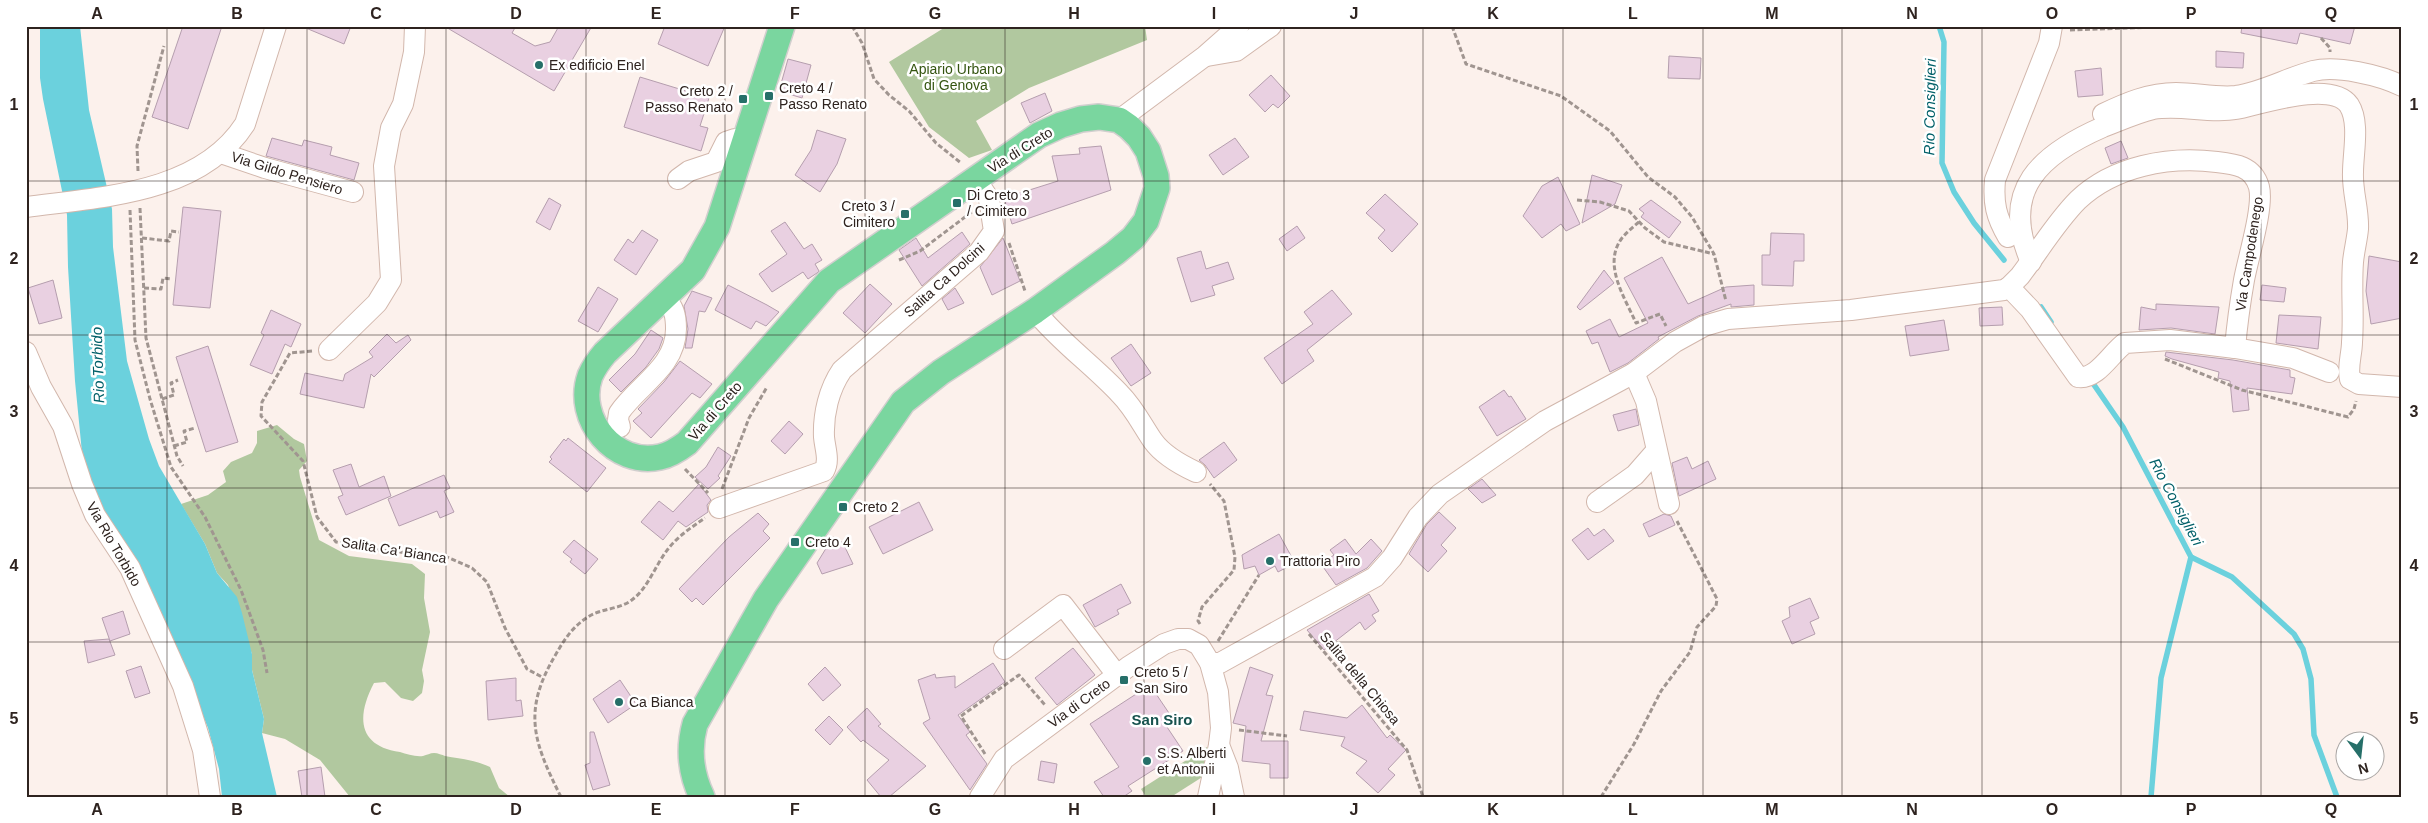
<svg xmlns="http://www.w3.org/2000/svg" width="2428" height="823" font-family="Helvetica,sans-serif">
  <rect width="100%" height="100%" fill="#fcf1ec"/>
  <!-- green -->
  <g fill="#b1c89f">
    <path d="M947 26H1145L1147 40 1029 88 976 121 992 150 969 158 929 127 889 62Z"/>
    <path d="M277 425 294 439 304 444 307 461 299 470 300 477 319 540 349 556 412 564 425 574 424 598 430 632 422 670 424 681 422 693 413 701 401 698 385 682 374 683C356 717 358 746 400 752 407 754 415 757 423 756 427 755 430 753 434 753 438 753 442 755 445 756 462 759 475 760 490 767L499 788 510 797H350L320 760 285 739 262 733 264 719 252 670V654L228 585 217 573 205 544 181 504 208 495 226 482 223 471 231 462 252 453 257 443V431Z"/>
    <path d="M1207 747V774L1171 797H1146L1141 789Z"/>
  </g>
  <!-- water -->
  <path fill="#6bd1dd" d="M40 26H80L89 110 112 209 113 247 127 361 149 439 159 466 205 544 217 573 237 597 242 613 252 654V670L264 719 262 733 277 797H222L219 769 208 728 152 592 93 493 83 463 75 381 68 267 67 215 43 99 40 78Z"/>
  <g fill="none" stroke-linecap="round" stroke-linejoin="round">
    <!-- stream -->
    <g stroke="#6bd1dd" stroke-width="5.5">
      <path d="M1939 26 1944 42 1942 163 1954 192 1974 223 2004 260"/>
      <path d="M2041 307 2051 322"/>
      <path d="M2090 379 2123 427 2191 557 2232 577 2294 634 2303 649 2311 679 2314 735 2337 797"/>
      <path d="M2151 797 2161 678 2191 557"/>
    </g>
  </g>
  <!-- building -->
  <g fill="#e9d0e1" stroke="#b59eae">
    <path d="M183 26H222L188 129 152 117Z"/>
    <path d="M301 26H351L344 44Z"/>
    <path d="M444 26H516L512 33 535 46 550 42 559 26H592L554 91Z"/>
    <path d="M665 26H725L708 66 658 44Z"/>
    <path d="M2242 26H2355L2350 44 2300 33 2297 44 2241 33Z"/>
    <path d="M2216 51 2244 53 2243 68 2216 67Z"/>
    <path d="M1669 56 1701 58 1700 79 1668 78Z"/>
    <path d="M788 59 811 65 802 98 779 91Z"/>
    <path d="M2101 68 2103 95 2078 97 2075 71Z"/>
    <path d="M1271 75 1290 96 1278 108 1273 104 1265 112 1249 95Z"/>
    <path d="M640 77 709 98 700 126 708 128 701 151 624 127Z"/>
    <path d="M1045 93 1052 111 1030 123 1021 103Z"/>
    <path d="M817 130 846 139 837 164 820 192 795 175 811 150Z"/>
    <path d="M272 138 302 146 304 140 332 147 330 155 359 163 354 180 266 156Z"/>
    <path d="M1235 138 1249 157 1223 175 1209 155Z"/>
    <path d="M2121 141 2128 158 2111 164 2105 148Z"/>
    <path d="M1101 146 1111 190 1012 224 1004 198 1058 181 1052 156 1080 154 1079 148Z"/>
    <path d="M1592 175 1622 185 1615 204 1582 223Z"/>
    <path d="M1558 177 1580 224 1566 231 1561 224 1542 238 1523 216 1542 186Z"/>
    <path d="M1385 194 1418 224 1392 252 1378 238 1385 230 1366 213Z"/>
    <path d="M549 198 561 205 550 230 536 222Z"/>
    <path d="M1651 200 1681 222 1669 238 1641 217 1644 213 1639 209Z"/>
    <path d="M183 207 221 211 210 308 173 305Z"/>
    <path d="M785 222 804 249 812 244 822 260 815 264 819 271 817 273 808 279 803 272 772 292 759 274 787 254 771 231Z"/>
    <path d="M1297 226 1305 238 1287 251 1279 239Z"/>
    <path d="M642 230 658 240 636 275 614 260 628 239 633 243Z"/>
    <path d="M962 232 970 244 922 286 899 250 916 238 928 258Z"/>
    <path d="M1771 233 1804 234V261H1794L1793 286 1762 285V255H1770Z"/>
    <path d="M1003 238 1020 281 992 295 980 267Z"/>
    <path d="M1201 251 1206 269 1228 262 1234 279 1212 286 1215 295 1191 302 1177 258Z"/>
    <path d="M2369 256 2402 262V318L2371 324 2366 291Z"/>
    <path d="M1662 257 1688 304 1726 287 1754 285V305L1731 307V304L1698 316 1658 337 1659 339 1628 363 1610 372 1598 342 1592 344 1586 331 1610 319 1619 337 1648 323 1624 278Z"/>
    <path d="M1604 270 1614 283 1580 310 1577 307Z"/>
    <path d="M53 280 62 318 39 324 28 288Z"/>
    <path d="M870 284 892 304 865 333 843 313Z"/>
    <path d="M728 285 767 305 779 312 766 326 756 321 751 329 715 310Z"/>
    <path d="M2262 285 2286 288 2284 302 2260 300Z"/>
    <path d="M598 287 618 299 598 332 578 321Z"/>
    <path d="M955 288 964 303 948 310 942 299Z"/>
    <path d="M1332 290 1352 314 1307 350 1314 361 1282 384 1264 358 1313 324 1304 312Z"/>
    <path d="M692 291 712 298 705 312 699 311 692 348H685L688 329 684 306Z"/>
    <path d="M2156 304 2219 307 2215 334 2171 328 2139 330 2141 307 2156 310Z"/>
    <path d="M2002 307 2003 325 1980 326 1979 308Z"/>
    <path d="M271 310 301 324 291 347 285 344 272 374 250 365 264 335 261 333Z"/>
    <path d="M2279 315 2321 317 2318 349 2276 343Z"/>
    <path d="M1944 320 1949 350 1910 356 1905 326Z"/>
    <path d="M651 330 663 338 659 349 646 367 621 392 609 380 635 354Z"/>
    <path d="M387 334 396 343 408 335 411 340 374 377 371 374 364 408 300 394 305 373 343 381 345 374 373 357 369 352Z"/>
    <path d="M1131 344 1151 373 1131 386 1111 358Z"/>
    <path d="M208 346 238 442 206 452 176 357Z"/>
    <path d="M2166 352 2233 360 2290 370V377L2295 378 2292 394 2247 388 2249 410 2233 412 2230 381 2218 378 2219 372 2172 359 2165 356Z"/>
    <path d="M680 361 712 384 700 398 692 393 651 438 633 421 642 413 638 409 664 382Z"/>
    <path d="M1504 390 1509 397 1511 396 1526 419 1497 436 1479 407Z"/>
    <path d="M1636 409 1639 425 1618 431 1613 415Z"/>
    <path d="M789 421 803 434 785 454 771 441Z"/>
    <path d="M568 438 606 468 587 492 549 462 552 459 550 457 564 439 566 441Z"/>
    <path d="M1224 442 1237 460 1214 478 1205 465 1199 460Z"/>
    <path d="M718 447 731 456 718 476 720 478 708 489 695 477 706 467Z"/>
    <path d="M1687 457 1692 469 1708 461 1716 479 1679 496 1672 463Z"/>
    <path d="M351 464 359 487 384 476 391 496 346 515 338 497 343 495 333 470Z"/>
    <path d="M444 475 450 488 444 491 454 512 440 518 437 511 399 526 388 499Z"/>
    <path d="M1482 479 1496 495 1482 503 1468 489Z"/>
    <path d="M699 484 711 500 707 505 708 512 686 527 678 521 663 540 641 522 659 501 673 512Z"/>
    <path d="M919 502 933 530 883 554 869 527Z"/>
    <path d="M1439 512 1456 528 1441 545 1447 551 1428 572 1409 554 1427 524Z"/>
    <path d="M758 513 769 524 763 531 770 538 703 605 696 598 692 602 679 589 729 537Z"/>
    <path d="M1664 514 1671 516 1675 525 1649 537 1643 524Z"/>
    <path d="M1588 528 1594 536 1604 529 1614 541 1588 560 1572 540Z"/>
    <path d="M1279 534 1295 563 1278 572 1275 566 1259 575 1255 566 1244 569 1242 555Z"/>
    <path d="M833 537 843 543 853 564 822 574 817 563Z"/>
    <path d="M1345 539 1356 554 1371 539 1382 551 1367 568 1336 585 1321 564 1334 555 1330 550Z"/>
    <path d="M574 540 598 559 585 574 570 562 572 559 563 552Z"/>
    <path d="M1121 584 1131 603 1117 610 1119 614 1095 627 1083 605Z"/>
    <path d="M1369 594 1379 611 1372 615 1376 621 1365 630 1360 622 1324 650 1307 630Z"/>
    <path d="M1810 598 1819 618 1810 622 1815 634 1792 644 1782 621 1790 617 1789 607Z"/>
    <path d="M123 611 130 634 110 641 102 618Z"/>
    <path d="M109 639 115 655 88 663 84 641Z"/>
    <path d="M1073 648 1095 675 1057 705 1035 678Z"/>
    <path d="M993 663 1005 682 958 715 970 732 966 735 987 764 970 790 923 723 930 719 918 680 935 674 936 678 955 676V688Z"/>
    <path d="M141 666 150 693 135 698 126 671Z"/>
    <path d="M825 667 841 685 823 701 808 684Z"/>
    <path d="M1250 667 1273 675 1266 695 1273 696 1261 741H1288V778H1270V764L1242 761 1246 726 1233 723Z"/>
    <path d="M516 678V701L521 700 523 716 488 720 486 681Z"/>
    <path d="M620 680 636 704 608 723 593 699Z"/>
    <path d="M1150 685 1173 719 1165 724 1183 751 1128 786 1132 791 1123 797H1104L1094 782 1119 767 1090 724Z"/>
    <path d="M1362 705 1387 738 1390 735 1406 750 1388 769 1395 775 1378 793 1356 773 1367 761 1341 746 1345 737 1300 730 1304 711 1347 718Z"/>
    <path d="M867 708 881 724 878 726 926 766 889 797H881L867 780 889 760 863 740 861 742 847 727Z"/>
    <path d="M829 716 843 730 830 745 815 730Z"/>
    <path d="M590 732H594L610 785 593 790 585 765 590 763Z"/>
    <path d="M1041 761 1057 764 1054 783 1038 780Z"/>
    <path d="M321 767 325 797H302L298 771Z"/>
  </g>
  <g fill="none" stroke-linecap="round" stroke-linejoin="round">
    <!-- minor casing -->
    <g stroke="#d2b7ac" stroke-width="22">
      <g id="minor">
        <path d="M1207 56 1236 51 1271 26"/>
        <path d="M2103 114C2126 103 2149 93 2176 93 2196 93 2216 98 2236 96 2263 92 2287 78 2313 71 2336 65 2380 75 2402 86"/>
        <path d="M1119 120 1205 56 1239 26"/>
        <path d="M221 153 265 168 353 192"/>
        <path d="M678 179 689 171 716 162 726 142 735 139 745 140"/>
        <path d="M26 207C101 197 200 194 245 124L276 26"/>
        <path d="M2008 237C1996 217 1993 203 1995 180L2049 43 2052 26"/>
        <path d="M2031 262C1999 190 2041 154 2103 127 2119 121 2136 113 2153 109 2181 104 2209 114 2236 109 2261 104 2331 80 2349 105 2360 122 2353 153 2353 172 2352 191 2359 210 2358 229 2357 240 2354 251 2353 262 2351 289 2354 315 2352 342 2352 354 2347 367 2350 379L2359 384 2402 387"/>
        <path d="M2009 287 2030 309 2078 377C2097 380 2111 353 2125 343L2170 340 2235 348 2293 358 2329 372"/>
        <path d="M1035 311C1060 342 1093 365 1120 394 1134 408 1142 425 1153 441 1163 455 1181 465 1196 472"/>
        <path d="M329 350 377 303 391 280 384 166 391 128 403 104 414 52 415 26"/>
        <path d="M26 352 41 387 63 426 82 484 95 515 130 568 183 686 203 750 210 797"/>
        <path d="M1634 373 1646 401 1669 504"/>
        <path d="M620 427 618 420 619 413C638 385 676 367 676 329 676 315 674 308 665 297"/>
        <path d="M1597 502 1635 475 1656 451"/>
        <path d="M719 508 824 471C830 460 825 449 824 437 823 414 829 389 842 370L979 252 994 231 989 199 975 178"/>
        <path d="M1004 649 1063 605 1117 675"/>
        <path d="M1210 663H1220L1375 577 1392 558 1418 517 1440 494 1545 421 1634 373 1675 342 1704 326 1728 319 1851 310 2004 290 2009 287 2020 276C2039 251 2056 222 2078 200 2114 166 2168 156 2217 162 2235 164 2253 166 2259 187 2264 207 2248 258 2244 280 2240 303 2237 325 2235 348"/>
        <path d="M1219 745 1228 768 1234 797"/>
        <path d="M980 797 1004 759 1128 667 1164 644 1178 639H1188L1199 645 1210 663 1218 692 1221 728 1219 745 1208 797"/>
      </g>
    </g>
    <!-- major casing -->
    <g stroke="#d1cfce" stroke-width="28">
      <path id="major" d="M702 797C691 774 688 749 695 724L766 599 903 402 941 372 1035 311 1115 253 1133 238 1146 221 1157 188 1156 176 1148 151 1139 137 1129 127 1119 120 1099 117 1081 119 1061 125 1039 135 829 281 687 443C679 449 670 455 660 457 615 467 575 419 590 376 594 367 599 360 605 353L693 270 717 227 782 26"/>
    </g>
    <!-- path -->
    <g stroke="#a09590" stroke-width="3" stroke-dasharray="5 2.5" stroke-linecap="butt">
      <path d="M852 26 862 43 874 79 889 95 909 111 936 143 961 163"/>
      <path d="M1452 26 1466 64 1561 96 1610 131 1648 177 1675 197 1692 217 1714 254 1726 301"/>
      <path d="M2070 30 2188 26"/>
      <path d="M2321 38 2330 48V52"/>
      <path d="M138 171 137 146 164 46"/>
      <path d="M1577 200 1600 202 1629 211 1645 228 1664 242 1714 254"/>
      <path d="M140 208 146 338 177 456 183 466"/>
      <path d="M130 210 135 340 150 399 171 467 205 517 241 590 263 650 267 673"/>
      <path d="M1639 222C1633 227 1627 232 1622 238 1602 264 1625 298 1636 323L1660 314 1666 326"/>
      <path d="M142 238 169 241 171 231 179 232"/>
      <path d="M1009 243 1025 291"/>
      <path d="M899 260 920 251 973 211"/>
      <path d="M144 288 161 289 163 278 172 279"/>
      <path d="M312 351 290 353 262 402 261 416 303 461 317 517 336 542 379 550 447 557 472 568 487 582 505 628 527 669 542 677"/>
      <path d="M2165 359 2242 390 2348 417 2354 409 2356 401"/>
      <path d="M162 399 174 395 171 383 178 380"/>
      <path d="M174 446 187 442 184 431 195 428"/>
      <path d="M685 469 708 493"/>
      <path d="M722 489 749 418 767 387"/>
      <path d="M1200 624 1198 621 1202 607 1234 570 1235 557 1224 501 1210 484"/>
      <path d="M1309 634 1407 750 1423 797"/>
      <path d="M1218 641 1259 575"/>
      <path d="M1239 730 1287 736"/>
      <path d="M985 754 961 716 1019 675 1045 705"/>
      <path d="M561 797C533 741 522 711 556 654 564 640 573 626 588 617 601 608 620 610 633 599 648 588 656 564 668 549 678 536 692 527 705 518"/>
      <path d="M1601 797 1634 744 1661 691 1690 652 1697 627 1716 606 1717 599 1677 521"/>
    </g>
    <!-- minor -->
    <use href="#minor" stroke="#fff" stroke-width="20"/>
    <!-- major -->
    <use href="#major" stroke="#7ad69f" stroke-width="25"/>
  </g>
  <!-- grid -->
  <path fill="none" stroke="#2e231f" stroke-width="1" stroke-opacity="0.55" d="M167 26V797M307 26V797M446 26V797M586 26V797M725 26V797M865 26V797M1005 26V797M1144 26V797M1284 26V797M1423 26V797M1563 26V797M1703 26V797M1842 26V797M1982 26V797M2121 26V797M2261 26V797M26 181H2402M26 335H2402M26 488H2402M26 642H2402"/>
  <!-- markers -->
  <g fill="#266f69" stroke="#fff" stroke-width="2">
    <circle cx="539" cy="65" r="5"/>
    <rect x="764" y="91" width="10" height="10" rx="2.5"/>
    <rect x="738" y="94" width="10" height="10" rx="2.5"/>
    <rect x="952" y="198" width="10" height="10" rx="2.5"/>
    <rect x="900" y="209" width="10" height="10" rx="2.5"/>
    <rect x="838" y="502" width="10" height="10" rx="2.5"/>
    <rect x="790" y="537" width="10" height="10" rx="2.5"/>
    <circle cx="1270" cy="561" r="5"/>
    <rect x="1119" y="675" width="10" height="10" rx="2.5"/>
    <circle cx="619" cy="702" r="5"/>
    <circle cx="1147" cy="761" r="5"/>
  </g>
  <g text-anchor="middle" stroke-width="5" stroke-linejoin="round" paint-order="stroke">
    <!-- poi labels -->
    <g font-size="14" fill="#2e231f" stroke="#fff" text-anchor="start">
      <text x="549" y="70">Ex edificio Enel</text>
      <text x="779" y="93">Creto 4 /<tspan x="779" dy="16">Passo Renato</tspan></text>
      <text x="733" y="96" text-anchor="end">Creto 2 /<tspan x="733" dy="16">Passo Renato</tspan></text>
      <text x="967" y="200">Di Creto 3<tspan x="967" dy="16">/ Cimitero</tspan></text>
      <text x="895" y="211" text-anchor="end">Creto 3 /<tspan x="895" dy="16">Cimitero</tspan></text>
      <text x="853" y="512">Creto 2</text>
      <text x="805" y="547">Creto 4</text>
      <text x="1280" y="566">Trattoria Piro</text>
      <text x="1134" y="677">Creto 5 /<tspan x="1134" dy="16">San Siro</tspan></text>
      <text x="629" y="707">Ca Bianca</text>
      <text x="1157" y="758">S.S. Alberti<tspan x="1157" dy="16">et Antonii</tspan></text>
    </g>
    <!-- park labels -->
    <g font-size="14" fill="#355511" stroke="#fff">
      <text x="956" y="74">Apiario Urbano<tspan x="956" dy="16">di Genova</tspan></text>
    </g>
    <!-- street labels -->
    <g font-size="14" fill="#2e231f" stroke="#fff">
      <text transform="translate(1020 150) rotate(-32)" y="5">Via di Creto</text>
      <text transform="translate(287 173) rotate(17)" y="5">Via Gildo Pensiero</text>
      <text transform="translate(2249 254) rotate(-81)" y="5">Via Campodenego</text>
      <text transform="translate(944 280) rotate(-42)" y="5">Salita Ca Dolcini</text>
      <text transform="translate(715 411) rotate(-49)" y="5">Via di Creto</text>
      <text transform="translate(114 544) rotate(60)" y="5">Via Rio Torbido</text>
      <text transform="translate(394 550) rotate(9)" y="5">Salita Ca' Bianca</text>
      <text transform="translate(1360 678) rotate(50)" y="5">Salita della Chiosa</text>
      <text transform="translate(1079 703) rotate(-36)" y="5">Via di Creto</text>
    </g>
    <!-- water labels -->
    <g font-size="15" font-style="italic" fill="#026069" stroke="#fff">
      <text transform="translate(1930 107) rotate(-89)" y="5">Rio Consiglieri</text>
      <text transform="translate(98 365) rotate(-92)" y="5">Rio Torbido</text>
      <text transform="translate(2176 502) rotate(62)" y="5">Rio Consiglieri</text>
    </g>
    <!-- neighbourhood labels -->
    <g font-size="15" font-weight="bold" fill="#17524e" stroke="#fff">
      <text x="1162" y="725">San Siro</text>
    </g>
  </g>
  <!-- border -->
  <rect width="2428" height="823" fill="none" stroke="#ffffff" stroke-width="55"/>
  <!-- north arrow -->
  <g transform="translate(2360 756) rotate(165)"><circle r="24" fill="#ffffff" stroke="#aba7a5"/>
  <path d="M0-4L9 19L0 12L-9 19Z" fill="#266f69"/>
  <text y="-8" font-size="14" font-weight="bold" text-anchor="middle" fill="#2e231f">N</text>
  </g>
  <rect x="28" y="28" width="2372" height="768" fill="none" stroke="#2e231f" stroke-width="2"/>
  <g font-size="16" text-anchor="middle" font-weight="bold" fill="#2e231f">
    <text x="97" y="19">A</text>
    <text x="237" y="19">B</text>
    <text x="376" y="19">C</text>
    <text x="516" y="19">D</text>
    <text x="656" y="19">E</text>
    <text x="795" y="19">F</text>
    <text x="935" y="19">G</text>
    <text x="1074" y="19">H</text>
    <text x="1214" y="19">I</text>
    <text x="1354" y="19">J</text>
    <text x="1493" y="19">K</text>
    <text x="1633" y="19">L</text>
    <text x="1772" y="19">M</text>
    <text x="1912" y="19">N</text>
    <text x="2052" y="19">O</text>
    <text x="2191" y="19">P</text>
    <text x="2331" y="19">Q</text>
    <text x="14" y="110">1</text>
    <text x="2414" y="110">1</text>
    <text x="14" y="264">2</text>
    <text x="2414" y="264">2</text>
    <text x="14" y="417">3</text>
    <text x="2414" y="417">3</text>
    <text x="14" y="571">4</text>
    <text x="2414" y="571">4</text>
    <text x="14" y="724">5</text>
    <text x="2414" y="724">5</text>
    <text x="97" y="815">A</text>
    <text x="237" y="815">B</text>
    <text x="376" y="815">C</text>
    <text x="516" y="815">D</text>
    <text x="656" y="815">E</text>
    <text x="795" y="815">F</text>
    <text x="935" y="815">G</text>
    <text x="1074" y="815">H</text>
    <text x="1214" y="815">I</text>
    <text x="1354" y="815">J</text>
    <text x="1493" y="815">K</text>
    <text x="1633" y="815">L</text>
    <text x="1772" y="815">M</text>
    <text x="1912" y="815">N</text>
    <text x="2052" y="815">O</text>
    <text x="2191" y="815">P</text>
    <text x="2331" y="815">Q</text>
  </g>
</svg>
